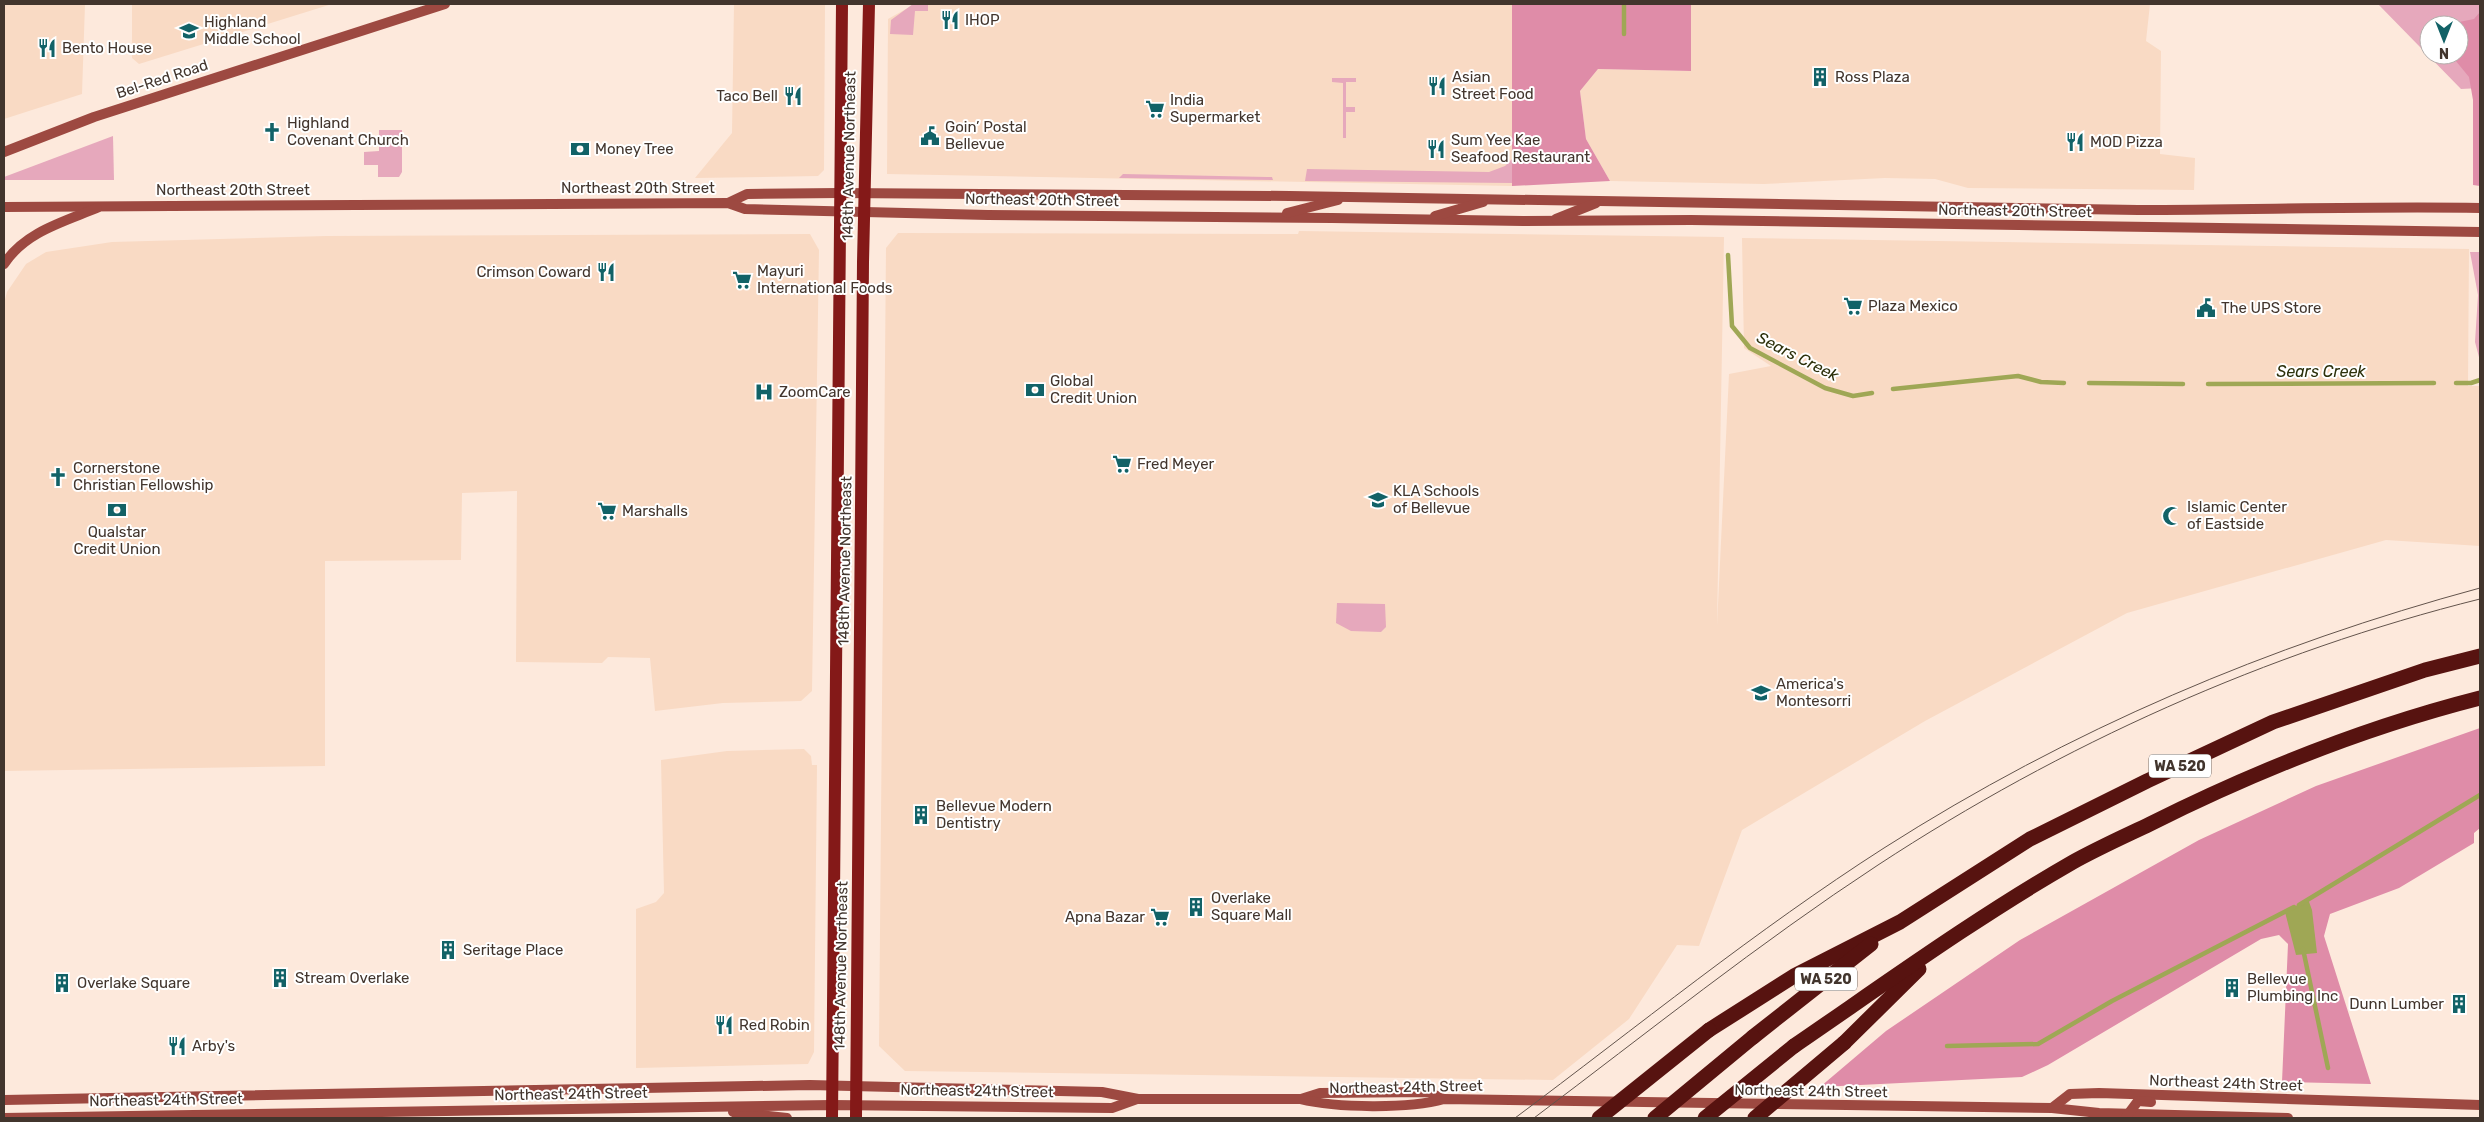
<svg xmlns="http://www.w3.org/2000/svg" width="2484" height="1122" font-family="Rubik,sans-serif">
  <rect width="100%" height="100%" fill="#fde9dc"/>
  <!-- built -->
  <g fill="#f9dac4">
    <path d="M4 4H85L82 94 4 119Z"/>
    <path d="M132 4H332L139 64 132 58Z"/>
    <path d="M734 4H825L824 170 818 176 695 178 732 133Z"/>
    <path d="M915 4H1513L1512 186 887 174 888 19Z"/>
    <path d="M1691 4H2150L2146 41 2161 51 2160 154 2195 158 2194 190 1968 188 1935 179 1885 178 1764 184 1610 181 1586 139 1580 91 1598 69 1691 71Z"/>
    <path d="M1299 231 1724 237 1717 626 1729 374 1771 366 1744 348 1742 238 2469 249 2468 386H2480V546L2386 540 2127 613 1925 721 1742 830 1699 946 1677 945 1629 1019 1553 1080 905 1071 879 1046 886 248 898 233 1298 234Z"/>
    <path d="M810 234 819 250 812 691 801 701 723 703 655 711 650 658 608 657 602 663 516 662 517 491 462 493 461 560 325 561V766L4 771V303L7 292 26 264 46 252 112 242 326 236Z"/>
    <path d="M804 749 811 756 812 765H817L814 1052 808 1064 636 1068V909L656 902 664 893 661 760 727 751Z"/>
  </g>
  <!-- green -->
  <g fill="#e6a8bc" fill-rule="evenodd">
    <path d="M913 4H928V11H915L913 35 890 34 891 20Z"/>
    <path d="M2378 4H2480V88L2461 89ZM2429 25H2459V55H2429Z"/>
    <path d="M1332 78H1356V82H1346V107H1355V112H1346V138H1343V83L1332 82Z"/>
    <path d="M379 130H402V172L399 177H378V165H364V152L379 151Z"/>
    <path d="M113 136 114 180H4V177Z"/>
    <path d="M1512 159V183L1305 181 1307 169 1489 172 1505 166Z"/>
    <path d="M1123 174 1267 177H1272L1273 180 1119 178Z"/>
    <path d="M2470 252H2480V361L2475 342 2478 295Z"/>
    <path d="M1337 603 1385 604 1386 627 1381 632 1351 631 1336 623Z"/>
  </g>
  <!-- forest -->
  <g fill="#df8ca8">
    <path d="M1512 4H1691V71L1598 69 1580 91 1586 139 1610 181 1512 186Z"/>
    <path d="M2480 12V186L2473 185V100L2469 77 2451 55H2459V25H2444L2474 19Z"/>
    <path d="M2480 728V828L2474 833V843L2399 888 2330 914 2324 936 2371 1084 2282 1082 2288 944 2279 935 2261 939 2048 1065 2022 1077 1820 1087 1886 1031 2020 940 2199 840 2316 786Z"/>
  </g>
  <!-- water -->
  <path fill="#9fa755" d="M2308 899 2312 910 2317 953 2296 955 2285 912Z"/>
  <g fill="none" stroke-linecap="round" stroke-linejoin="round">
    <!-- stream -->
    <g stroke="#9fa755" stroke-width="4.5">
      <path d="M1624 34V4"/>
      <path d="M1728 255 1732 326 1750 348 1825 388 1853 396 1872 393"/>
      <path d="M2089 383 2183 384"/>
      <path d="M2456 383H2471L2480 380"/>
      <path d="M2208 384 2434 383"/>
      <path d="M1893 389 2018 376 2041 382 2064 383"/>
      <path d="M2299 905 2480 795"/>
      <path d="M2303 949 2328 1068"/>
      <path d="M1947 1046 2038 1044 2112 1001 2294 907"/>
    </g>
    <!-- secondary -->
    <g stroke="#9d4941" stroke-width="10">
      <path d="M4 152 94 117 445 4"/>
      <path d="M728 203 747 194 839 193 1290 196 2138 210C2252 210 2366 206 2480 208"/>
      <path d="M4 207 728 203 745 209 988 215 1332 218 1523 221 1691 220 2480 232"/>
      <path d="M1287 213 1338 200"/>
      <path d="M1435 216 1483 202"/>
      <path d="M1556 219 1596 203"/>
      <path d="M4 264C25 232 63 222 97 208"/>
      <path d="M1301 1099 1320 1093 1428 1092 1444 1099"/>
      <path d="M4 1100 810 1085 1102 1092 1138 1099H1300C1336 1108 1409 1109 1444 1099L2052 1108 2099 1113 2288 1118"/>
      <path d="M2052 1108 2070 1094 2099 1093 2480 1105"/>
      <path d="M733 1112 787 1118"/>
      <path d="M2126 1117 2138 1101 2151 1102"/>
      <path d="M4 1118 832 1105 1112 1108 1137 1099"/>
    </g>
    <!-- primary -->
    <g stroke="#841918" stroke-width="12">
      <path d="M832 1118 842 4"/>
      <path d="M856 1118 863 262 869 4"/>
    </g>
    <!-- highway -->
    <g stroke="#571310" stroke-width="15">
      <path d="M1709 1030 1794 976 1900 922 2030 839 2147 781 2273 722 2425 670 2480 656"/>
      <path d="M1753 1037 1871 944"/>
      <path d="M1844 1043 1919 969"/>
      <path d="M1794 1046C1886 983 1977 917 2073 862 2098 848 2125 836 2150 824 2256 771 2366 727 2480 698"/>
    </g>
    <!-- tram -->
    <g stroke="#63544c" stroke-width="1">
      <path d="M1515 1118C1637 1027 1756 930 1884 848 2069 730 2269 645 2480 588"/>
      <path d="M1534 1118C1647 1033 1759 943 1878 865 2061 745 2267 652 2480 599"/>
    </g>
    <!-- highway-bridge -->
    <g stroke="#571310" stroke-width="15">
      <path d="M1599 1118 1709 1030"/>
      <path d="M1655 1118 1753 1037"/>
      <path d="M1705 1118 1794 1046"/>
      <path d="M1755 1118 1844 1043"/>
    </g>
  </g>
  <!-- icons -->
  <defs>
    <g id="restaurant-bare" transform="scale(1.5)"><path d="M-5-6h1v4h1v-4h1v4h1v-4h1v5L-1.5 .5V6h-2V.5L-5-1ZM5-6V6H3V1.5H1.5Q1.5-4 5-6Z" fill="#126267" stroke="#fff" stroke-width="2.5" paint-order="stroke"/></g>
    <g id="school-bare" transform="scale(1.5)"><path d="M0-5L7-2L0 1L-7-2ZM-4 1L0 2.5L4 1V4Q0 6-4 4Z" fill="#126267" stroke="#fff" stroke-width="2.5" paint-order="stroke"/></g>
    <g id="building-bare" transform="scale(1.5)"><path d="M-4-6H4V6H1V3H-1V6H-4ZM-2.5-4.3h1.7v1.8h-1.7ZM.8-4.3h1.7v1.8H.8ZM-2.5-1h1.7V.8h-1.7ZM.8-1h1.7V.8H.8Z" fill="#126267" stroke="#fff" stroke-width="2.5" paint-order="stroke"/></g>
    <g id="supermarket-bare" transform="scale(1.5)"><path d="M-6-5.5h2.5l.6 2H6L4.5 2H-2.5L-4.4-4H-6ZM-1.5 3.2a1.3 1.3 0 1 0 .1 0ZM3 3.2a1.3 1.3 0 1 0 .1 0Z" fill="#126267" stroke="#fff" stroke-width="2.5" paint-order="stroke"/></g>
    <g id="church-bare" transform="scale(1.5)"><path d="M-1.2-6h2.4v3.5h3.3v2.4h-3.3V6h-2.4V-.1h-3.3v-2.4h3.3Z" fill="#126267" stroke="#fff" stroke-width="2.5" paint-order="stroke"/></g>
    <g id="civic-bare" transform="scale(1.5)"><path d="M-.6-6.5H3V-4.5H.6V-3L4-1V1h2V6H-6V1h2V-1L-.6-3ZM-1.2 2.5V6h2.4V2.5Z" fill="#126267" stroke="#fff" stroke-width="2.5" paint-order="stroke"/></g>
    <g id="bank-bare" transform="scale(1.5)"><path d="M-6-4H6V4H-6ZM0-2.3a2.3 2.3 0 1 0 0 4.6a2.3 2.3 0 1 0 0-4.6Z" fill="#126267" stroke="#fff" stroke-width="2.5" paint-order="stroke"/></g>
    <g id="hospital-bare" transform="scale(1.5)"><path d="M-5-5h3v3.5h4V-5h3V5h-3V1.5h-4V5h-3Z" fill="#126267" stroke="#fff" stroke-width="2.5" paint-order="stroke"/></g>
    <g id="mosque-bare" transform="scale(1.5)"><path d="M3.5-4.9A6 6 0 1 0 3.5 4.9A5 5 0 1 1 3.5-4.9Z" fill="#126267" stroke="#fff" stroke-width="2.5" paint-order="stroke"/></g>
  </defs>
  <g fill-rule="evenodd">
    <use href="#restaurant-bare" x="950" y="20"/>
    <use href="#school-bare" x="189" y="31"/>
    <use href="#restaurant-bare" x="47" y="48"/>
    <use href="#building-bare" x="1820" y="77"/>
    <use href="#restaurant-bare" x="1437" y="86"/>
    <use href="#restaurant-bare" x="793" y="96"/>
    <use href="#supermarket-bare" x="1155" y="109"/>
    <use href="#church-bare" x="272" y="132"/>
    <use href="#civic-bare" x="930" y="136"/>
    <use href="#restaurant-bare" x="2075" y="142"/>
    <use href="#bank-bare" x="580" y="149"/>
    <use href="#restaurant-bare" x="1436" y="149"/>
    <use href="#restaurant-bare" x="606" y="272"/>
    <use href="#supermarket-bare" x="742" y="280"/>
    <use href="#supermarket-bare" x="1853" y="306"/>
    <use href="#civic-bare" x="2206" y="308"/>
    <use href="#bank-bare" x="1035" y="390"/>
    <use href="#hospital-bare" x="764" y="392"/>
    <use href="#supermarket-bare" x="1122" y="464"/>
    <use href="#church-bare" x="58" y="477"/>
    <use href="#school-bare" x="1378" y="500"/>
    <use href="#bank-bare" x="117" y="510"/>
    <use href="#supermarket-bare" x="607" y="511"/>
    <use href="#mosque-bare" x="2172" y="516"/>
    <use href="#school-bare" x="1761" y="693"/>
    <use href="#building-bare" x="921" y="815"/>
    <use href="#building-bare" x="1196" y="907"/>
    <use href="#supermarket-bare" x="1160" y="917"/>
    <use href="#building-bare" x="448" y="950"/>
    <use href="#building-bare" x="280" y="978"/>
    <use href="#building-bare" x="62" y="983"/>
    <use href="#building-bare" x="2232" y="988"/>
    <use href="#building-bare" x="2459" y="1004"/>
    <use href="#restaurant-bare" x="724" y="1025"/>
    <use href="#restaurant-bare" x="177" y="1046"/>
  </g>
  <g text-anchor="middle" stroke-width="4" stroke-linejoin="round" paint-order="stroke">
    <!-- shield labels -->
    <g fill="#fff" stroke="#7b726c" stroke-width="1">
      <rect x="2149" y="754.5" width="62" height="23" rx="4"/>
      <rect x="1795" y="967.5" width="62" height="23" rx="4"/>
    </g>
    <g font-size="14" font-weight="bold" fill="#42352d">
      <text x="2180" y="771">WA 520</text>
      <text x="1826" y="984">WA 520</text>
    </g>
    <!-- poi labels -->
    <g font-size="15" fill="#42352d" stroke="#fff" text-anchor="start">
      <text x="965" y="25">IHOP</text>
      <text x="204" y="27">Highland<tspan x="204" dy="17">Middle School</tspan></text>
      <text x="62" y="53">Bento House</text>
      <text x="1452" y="82">Asian<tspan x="1452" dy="17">Street Food</tspan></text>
      <text x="1835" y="82">Ross Plaza</text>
      <text x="778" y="101" text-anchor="end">Taco Bell</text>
      <text x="1170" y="105">India<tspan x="1170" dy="17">Supermarket</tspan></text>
      <text x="287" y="128">Highland<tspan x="287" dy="17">Covenant Church</tspan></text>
      <text x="945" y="132">Goin’ Postal<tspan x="945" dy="17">Bellevue</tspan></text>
      <text x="1451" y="145">Sum Yee Kae<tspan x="1451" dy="17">Seafood Restaurant</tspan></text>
      <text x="2090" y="147">MOD Pizza</text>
      <text x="595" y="154">Money Tree</text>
      <text x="757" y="276">Mayuri<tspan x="757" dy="17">International Foods</tspan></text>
      <text x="591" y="277" text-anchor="end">Crimson Coward</text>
      <text x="1868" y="311">Plaza Mexico</text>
      <text x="2221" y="313">The UPS Store</text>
      <text x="1050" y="386">Global<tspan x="1050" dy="17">Credit Union</tspan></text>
      <text x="779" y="397">ZoomCare</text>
      <text x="1137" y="469">Fred Meyer</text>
      <text x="73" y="473">Cornerstone<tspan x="73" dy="17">Christian Fellowship</tspan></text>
      <text x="1393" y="496">KLA Schools<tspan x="1393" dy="17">of Bellevue</tspan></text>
      <text x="2187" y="512">Islamic Center<tspan x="2187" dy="17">of Eastside</tspan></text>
      <text x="622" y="516">Marshalls</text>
      <text x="117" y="537" text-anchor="middle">Qualstar<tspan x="117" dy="17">Credit Union</tspan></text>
      <text x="1776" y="689">America's<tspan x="1776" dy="17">Montesorri</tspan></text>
      <text x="936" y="811">Bellevue Modern<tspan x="936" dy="17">Dentistry</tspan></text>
      <text x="1211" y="903">Overlake<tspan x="1211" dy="17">Square Mall</tspan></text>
      <text x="1145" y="922" text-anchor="end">Apna Bazar</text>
      <text x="463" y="955">Seritage Place</text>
      <text x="295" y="983">Stream Overlake</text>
      <text x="2247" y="984">Bellevue<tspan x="2247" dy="17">Plumbing Inc</tspan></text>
      <text x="77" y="988">Overlake Square</text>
      <text x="2444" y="1009" text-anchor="end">Dunn Lumber</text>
      <text x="739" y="1030">Red Robin</text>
      <text x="192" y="1051">Arby's</text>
    </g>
    <!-- street labels -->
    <g font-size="15" fill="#42352d" stroke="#fff">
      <text transform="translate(162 79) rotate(-18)" y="5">Bel-Red Road</text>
      <text transform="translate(849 156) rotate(-89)" y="5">148th Avenue Northeast</text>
      <text x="638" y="193">Northeast 20th Street</text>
      <text x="233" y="195">Northeast 20th Street</text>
      <text transform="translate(1042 200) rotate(1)" y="5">Northeast 20th Street</text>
      <text transform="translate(2015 211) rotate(1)" y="5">Northeast 20th Street</text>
      <text transform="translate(845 561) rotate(-89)" y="5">148th Avenue Northeast</text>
      <text transform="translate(841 966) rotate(-89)" y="5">148th Avenue Northeast</text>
      <text transform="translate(2226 1083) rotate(2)" y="5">Northeast 24th Street</text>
      <text transform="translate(1406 1087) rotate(-1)" y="5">Northeast 24th Street</text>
      <text transform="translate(977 1091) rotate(1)" y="5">Northeast 24th Street</text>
      <text transform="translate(1811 1091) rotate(1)" y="5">Northeast 24th Street</text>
      <text transform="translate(571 1094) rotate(-1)" y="5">Northeast 24th Street</text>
      <text transform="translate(166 1100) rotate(-1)" y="5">Northeast 24th Street</text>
    </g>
    <!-- water labels -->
    <g font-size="16" font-style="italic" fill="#2c300b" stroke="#fff">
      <text transform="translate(1798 356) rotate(27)" y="6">Sears Creek</text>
      <text x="2321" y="377">Sears Creek</text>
    </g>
  </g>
  <!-- border -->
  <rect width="2484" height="1122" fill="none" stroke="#42352d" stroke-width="10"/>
  <!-- north arrow -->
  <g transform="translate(2444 40) rotate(180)"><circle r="24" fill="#ffffff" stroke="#b3aeab"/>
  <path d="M0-4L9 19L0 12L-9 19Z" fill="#126267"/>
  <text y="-8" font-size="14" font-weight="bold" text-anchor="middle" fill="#42352d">N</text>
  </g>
</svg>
